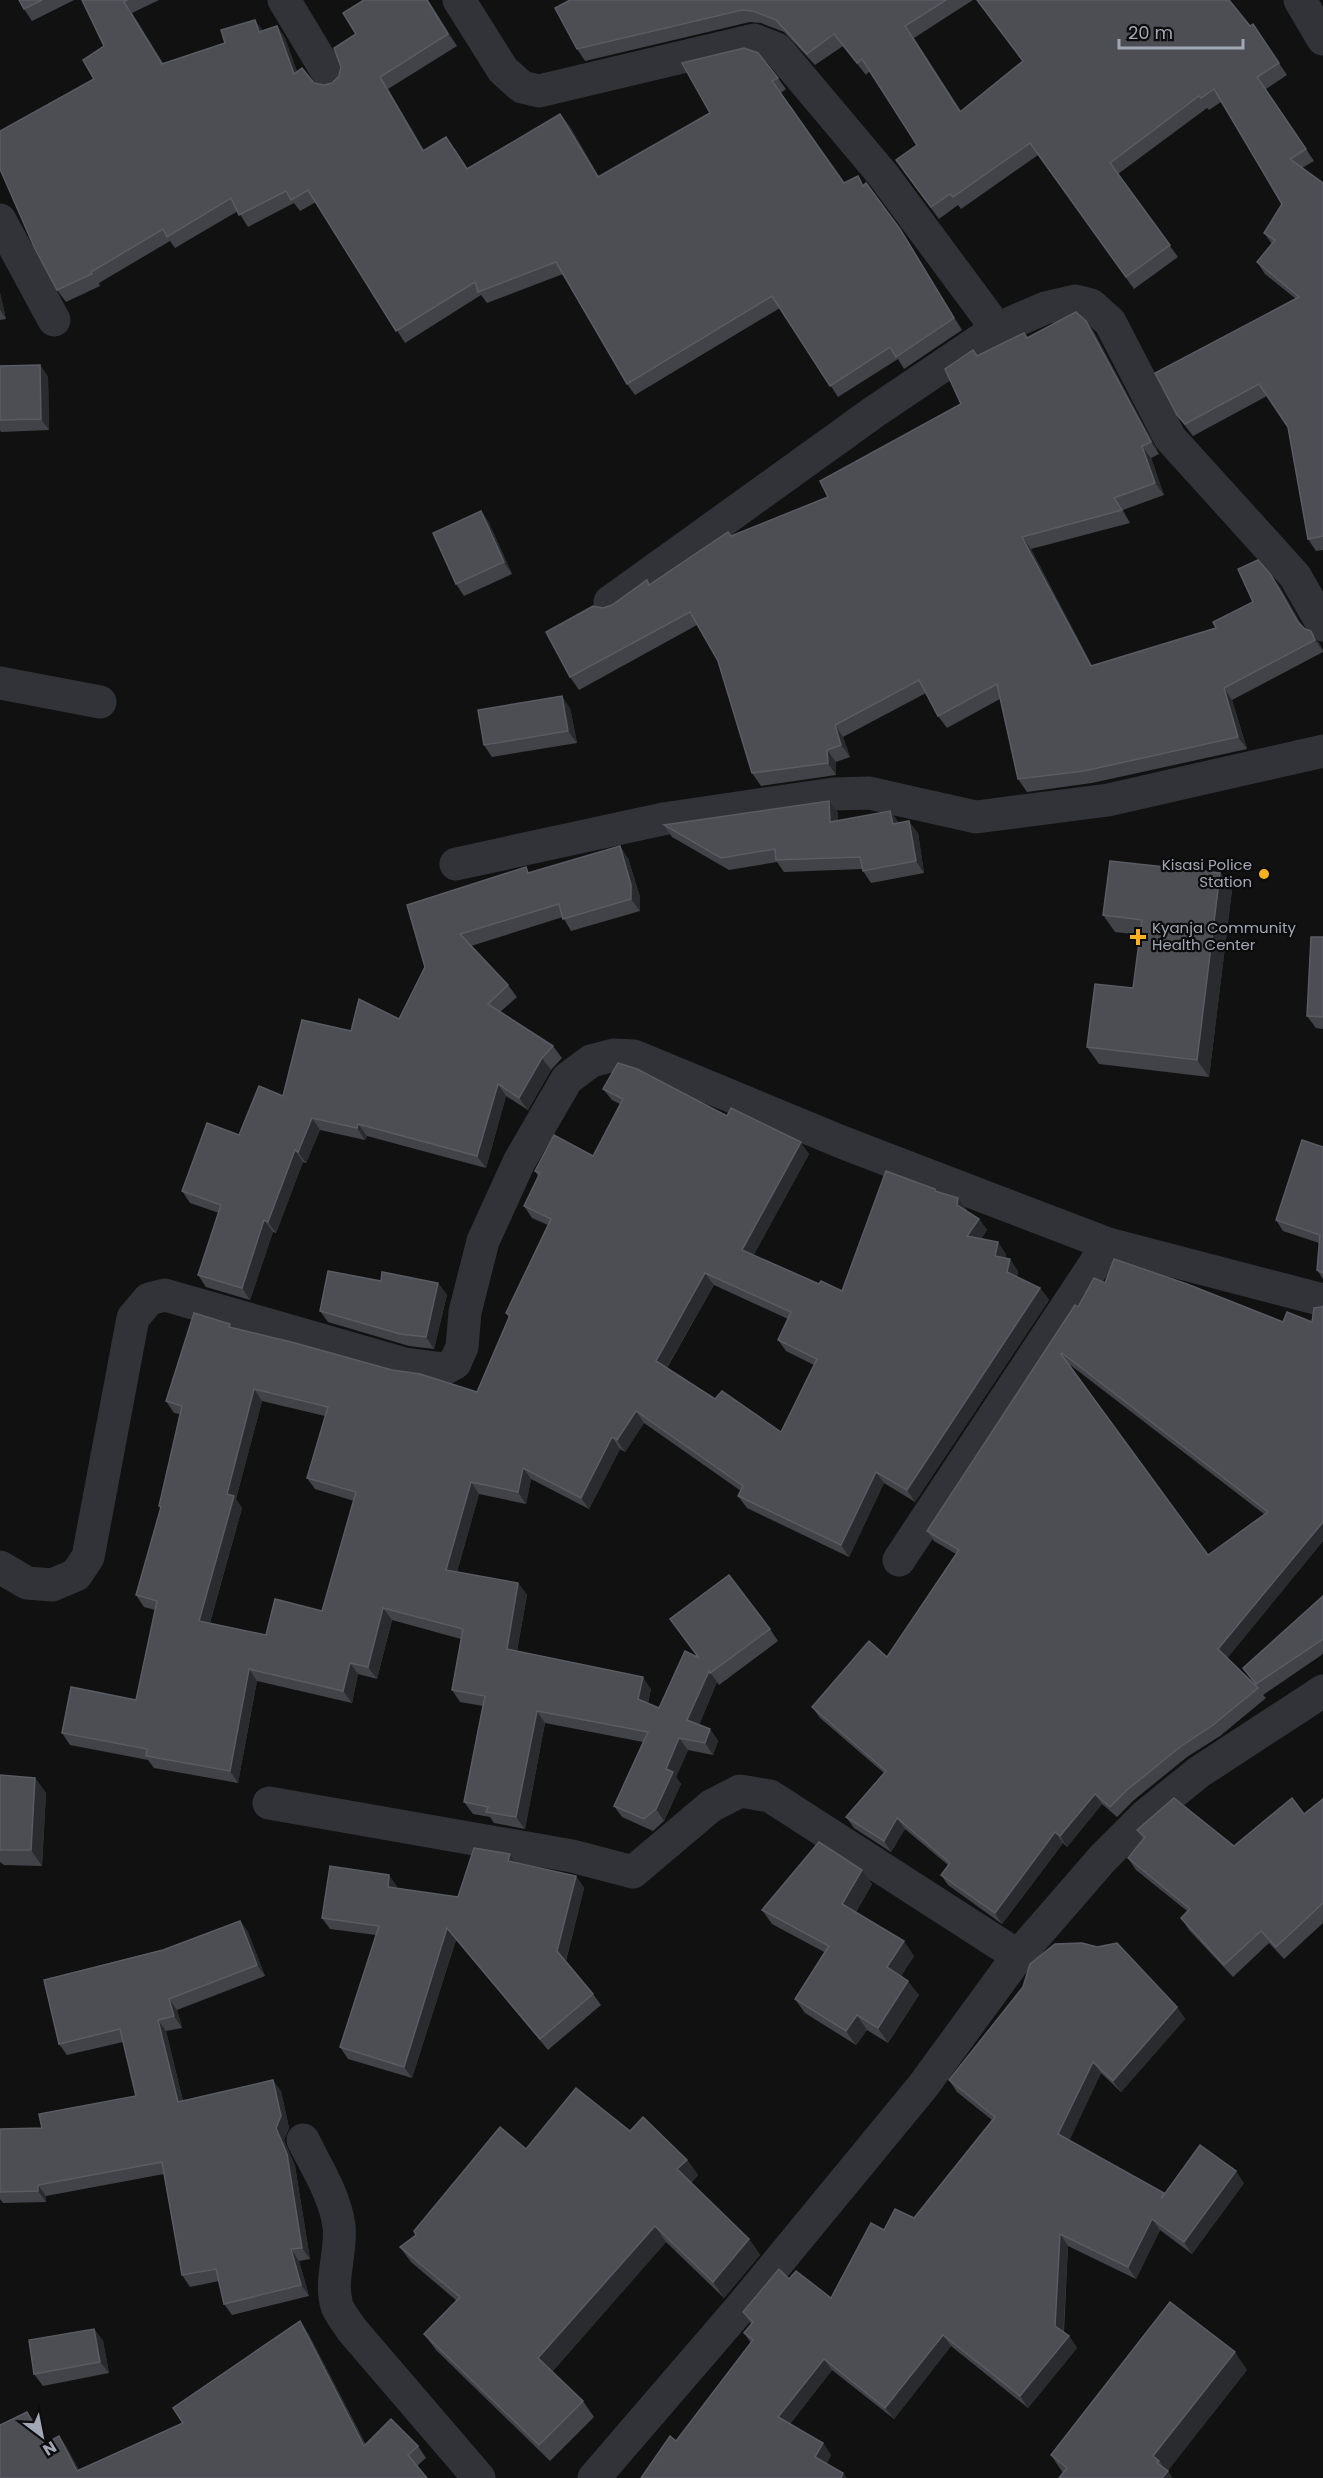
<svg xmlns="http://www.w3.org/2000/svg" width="1323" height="2478" font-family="Poppins,sans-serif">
  <rect width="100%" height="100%" fill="#111112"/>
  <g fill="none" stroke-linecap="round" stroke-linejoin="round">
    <!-- minor -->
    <g stroke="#323338" stroke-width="33">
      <path d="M284 0 331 78"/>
      <path d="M459 0 503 70 522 87 539 91 754 40 777 49 883 175 997 329"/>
      <path d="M1300 0 1323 39"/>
      <path d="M0 220 54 320"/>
      <path d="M610 602 874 412 997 329 1045 308 1075 301 1091 305 1110 322 1170 438 1295 576 1323 625"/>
      <path d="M0 683 100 702"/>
      <path d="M456 864 663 819 834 794 869 793 976 817 1108 800 1323 751"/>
      <path d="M899 1560 1108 1244"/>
      <path d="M0 1567 27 1583 52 1585 76 1575 88 1557 133 1318 149 1299 165 1295 405 1364 444 1369 455 1363 462 1347 465 1312 483 1241 519 1162 567 1079 591 1061 614 1055 634 1056 844 1143 1108 1244 1323 1300"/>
      <path d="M269 1803 572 1856 633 1872 711 1806 740 1791 770 1796 1018 1956"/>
      <path d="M303 2140C317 2168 335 2196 339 2226 342 2252 329 2281 337 2306 340 2314 347 2322 352 2330L479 2478"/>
      <path d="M594 2478 742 2306 923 2086 1018 1956 1103 1858 1146 1815 1199 1772 1323 1691"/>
    </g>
  </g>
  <!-- wall -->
  <g fill="#414348" fill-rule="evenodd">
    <path d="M19 0H74L32 21 24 9Z"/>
    <path d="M82 0H159L132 13 163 63 277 26 285 38 297 72 314 83 324 85 332 83 428 0 457 46 388 89 424 151 455 149 467 168 569 125 599 177 778 78 786 89 781 93 844 183 864 185 908 241 962 330 904 369 898 359 838 397 780 308 635 395 627 384 563 274 487 303 481 295 405 343 316 202 300 211 294 203 248 227 238 211 175 248 170 241 99 283 100 286 66 302 57 290 94 79 104 46Z"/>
    <path d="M570 0H973L914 38 961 111 1250 26 1253 24 1287 75 1266 89 1314 161 1302 168 1323 183V550L1316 551 1308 539 1288 427 1267 396 1193 436 1186 427 1177 415 1296 299 1265 274 1257 262 1272 244 1264 233 1282 204 1221 102 1209 110 1207 108 1118 174 1178 257 1134 289 1038 155 961 209 958 205 939 219 904 172 917 145 870 71 866 75 843 46 815 65 784 32 761 23 750 22 585 61 577 49Z"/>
    <path d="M0 293 6 319 0 320Z"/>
    <path d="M1086 321 1095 334 1159 454 1151 458 1164 495 1123 510 1130 523 1031 549 1092 666 1216 628 1253 602 1280 587 1302 626 1305 629 1311 631 1319 643 1323 650V652L1232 700 1247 749 1092 783 1027 792 1018 779 1000 699 947 728 938 716 926 693 843 737 850 757 836 762V775L761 786 752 773 718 661 697 625 579 690 570 677 603 608 612 605 650 584 732 536 828 497 961 404 977 356 1024 333 1028 338Z"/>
    <path d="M40 365 48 377 49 430 1 432 0 430V366Z"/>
    <path d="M481 511 489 523 512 574 464 596 456 584Z"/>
    <path d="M570 708 577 743 492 757 484 745Z"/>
    <path d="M829 801 838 813V821L890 811 899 823 918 833 924 873 871 883 863 871 862 869 784 872 777 862 729 870 672 837 664 825Z"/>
    <path d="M628 858 640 897V911L571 931 563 917 471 946 508 985 517 997 500 1012 553 1046 562 1058 551 1070 528 1110 506 1096 486 1168 367 1136 365 1140 320 1130 306 1163 303 1162 276 1233 273 1232 250 1300 206 1287 198 1275 219 1213 190 1203 182 1191 239 1135 283 1096 351 1031 399 1019 425 967 407 905 530 873Z"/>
    <path d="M1220 873 1232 890 1209 1077 1099 1064 1087 1047 1133 988 1140 935 1115 932 1103 915Z"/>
    <path d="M1323 937V1029L1316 1028 1307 1016Z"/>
    <path d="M603 1089 727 1116 809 1154 753 1256 819 1284 842 1291 935 1189 937 1192 979 1219 987 1230 981 1239 1006 1254 1005 1258 1018 1271 1017 1277 1040 1288 1049 1300 915 1502 884 1483 849 1557 747 1508 738 1496 741 1491 644 1423 625 1452 620 1449 589 1509 531 1479 526 1504 479 1494 457 1572 518 1583 527 1595 517 1651 651 1689 648 1703 659 1708 698 1657 770 1629 778 1641 719 1685 717 1682 699 1725 710 1729 718 1741 713 1755 688 1750 676 1777 681 1784 664 1821 653 1831 622 1817 614 1806 643 1742 545 1723 525 1829 494 1823 490 1817 473 1814 464 1802 483 1706 460 1702 452 1690 461 1639 392 1620 377 1679 358 1674 352 1703 257 1681 238 1783 154 1768 148 1760 70 1745 62 1733 136 1700 155 1610 144 1607 136 1595 161 1509 159 1506 180 1414 174 1413 166 1401 232 1328 477 1392 509 1318 506 1313 548 1225 532 1218 524 1206 538 1176 535 1171 593 1156 620 1104 612 1100ZM714 1285 788 1319 778 1340 786 1351 814 1365 781 1432 715 1399 667 1368ZM262 1401 325 1416 307 1478 315 1489 354 1501 322 1611 266 1635 210 1623 242 1508 236 1499Z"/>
    <path d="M1323 1147V1279L1317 1270 1319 1243 1283 1231 1276 1220Z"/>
    <path d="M381 1281 438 1283 447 1295 434 1349 409 1346 328 1322 320 1311Z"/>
    <path d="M1105 1283 1283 1322H1312L1321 1307 1323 1306V1541L1227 1658 1255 1684 1243 1668 1323 1596V1654L1263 1695 1266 1698 1220 1736 1187 1757 1134 1800 1117 1817 1102 1804 1067 1847 1063 1843 1002 1924 948 1885 941 1875 948 1865 905 1829 891 1852 854 1828 846 1817 884 1773 820 1718 812 1707 887 1657 956 1554 934 1541 927 1531 1078 1307ZM1069 1364 1264 1514 1208 1555Z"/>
    <path d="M0 1775 35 1778 46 1793 42 1866 4 1865 0 1862Z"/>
    <path d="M1323 1799V1923L1284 1959 1269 1943 1233 1977 1189 1930 1181 1918 1187 1911 1136 1870 1128 1858 1143 1839 1137 1830 1234 1846 1304 1814Z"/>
    <path d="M510 1854 516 1863 576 1876 584 1888 566 1961 593 1994 601 2005 548 2050 456 1940 412 2078 348 2059 340 2047 376 1935 330 1929 322 1918 397 1886V1888L458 1897Z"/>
    <path d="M862 1870 872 1884 856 1912 914 1956 901 1976 919 1995 888 2043 867 2030 856 2045 805 2013 795 1999 824 1952 772 1924 762 1910Z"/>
    <path d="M240 1921 248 1932 265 1976 177 2010 182 2028 166 2031 183 2101 281 2091 289 2128 284 2140 295 2166 310 2259 299 2261 309 2296 232 2315 224 2304 219 2281 190 2287 182 2275 164 2174 46 2196V2202L3 2203 0 2199V2129L42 2128 136 2096 123 2042 67 2055 59 2044 163 1950Z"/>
    <path d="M1177 2007 1185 2019 1121 2092 1101 2073 1069 2140 1165 2194 1244 2183 1192 2254 1160 2230 1136 2279 1068 2246 1064 2332 1069 2336 1077 2348 1028 2408 951 2346 894 2419 832 2370 790 2424 823 2443 831 2455 827 2463 676 2441 751 2343 744 2333 752 2325 743 2312 789 2279 831 2298 884 2230 914 2218 992 2120 957 2092 949 2080Z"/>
    <path d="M630 2131 687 2160 698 2175 691 2183 749 2239 760 2255 724 2298 666 2242 552 2372 583 2401 594 2417 550 2461 436 2350 424 2334 457 2301 411 2262 400 2247 416 2235 526 2149Z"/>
    <path d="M94 2329 103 2341 109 2373 43 2386 34 2374Z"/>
    <path d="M308 2333 366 2445 418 2446 426 2458 417 2466 0 2478 36 2423 46 2444 59 2436 67 2448 79 2470 183 2423Z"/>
    <path d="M1247 2370 1167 2471 1063 2473 1051 2455Z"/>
  </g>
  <!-- shaded-wall -->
  <g fill="#2a2b2e">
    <path d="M427 0H428L457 46 448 34Z"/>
    <path d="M124 2 132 13 170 75 162 64Z"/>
    <path d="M255 20 263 31 259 32Z"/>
    <path d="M277 26 285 38 302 85 294 74Z"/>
    <path d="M380 77 388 89 432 163 423 151Z"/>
    <path d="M560 114 569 125 606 189 598 177Z"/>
    <path d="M900 229 908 241 962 330 954 318Z"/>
    <path d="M0 293 6 319 0 310Z"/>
    <path d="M1086 321 1095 334 1159 454 1151 442Z"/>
    <path d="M40 365 48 377 49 430 41 419Z"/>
    <path d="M1142 446 1151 458 1164 495 1155 483Z"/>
    <path d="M1114 498 1123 510 1130 523 1122 510Z"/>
    <path d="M481 511 489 523 512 574 504 562Z"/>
    <path d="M1022 537 1031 549 1099 679 1091 666Z"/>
    <path d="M1271 575 1280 587 1307 634 1298 622Z"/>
    <path d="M1311 631 1319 643 1323 651 1315 640Z"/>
    <path d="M1224 688 1232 700 1247 749 1238 737Z"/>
    <path d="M562 696 570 708 577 743 568 731Z"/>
    <path d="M835 725 843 737 850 757 841 745Z"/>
    <path d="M827 750 836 762V775L828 763Z"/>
    <path d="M829 801 838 813V834L830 822Z"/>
    <path d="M890 811 899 823 901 836 893 824Z"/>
    <path d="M909 821 918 833 924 873 916 861Z"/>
    <path d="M620 846 628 858 640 897V911L631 899Z"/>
    <path d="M1220 873 1232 890 1209 1077 1197 1060Z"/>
    <path d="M542 1058 551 1070 528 1110 519 1098Z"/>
    <path d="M498 1084 506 1096 486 1168 477 1156Z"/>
    <path d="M312 1118 320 1130 306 1163 298 1152Z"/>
    <path d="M358 1124 367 1136 365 1140 357 1128Z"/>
    <path d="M801 1142 809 1154 750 1262 742 1250Z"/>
    <path d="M295 1150 303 1162 276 1233 268 1222Z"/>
    <path d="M958 1198 967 1210 965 1217 957 1205Z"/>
    <path d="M979 1219 987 1230 976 1247 967 1236Z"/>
    <path d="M264 1220 273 1232 250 1300 242 1288Z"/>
    <path d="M998 1242 1006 1254 1003 1268 995 1256Z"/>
    <path d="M1010 1259 1018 1271 1015 1284 1007 1272Z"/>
    <path d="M705 1273 714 1285 664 1372 656 1361Z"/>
    <path d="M438 1283 447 1295 434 1349 426 1337Z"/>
    <path d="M1040 1288 1049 1300 915 1502 907 1490Z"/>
    <path d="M254 1389 262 1401 236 1499 242 1508 207 1633 199 1621 227 1494Z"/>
    <path d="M636 1411 644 1423 625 1452 617 1440Z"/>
    <path d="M612 1437 620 1449 589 1509 581 1498Z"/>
    <path d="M523 1468 531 1479 526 1504 518 1492Z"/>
    <path d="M876 1472 884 1483 849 1557 841 1545Z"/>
    <path d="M471 1482 479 1494 454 1582 446 1570Z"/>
    <path d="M1323 1522V1541L1226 1660 1218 1649Z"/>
    <path d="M518 1583 527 1595 515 1661 507 1649Z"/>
    <path d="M383 1608 392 1620 377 1679 368 1667Z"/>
    <path d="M350 1663 358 1674 352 1703 343 1691Z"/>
    <path d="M249 1669 257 1681 238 1783 230 1771Z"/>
    <path d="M709 1671 717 1682 696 1732 687 1720Z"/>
    <path d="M643 1677 651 1689 646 1711 638 1699Z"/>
    <path d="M537 1711 545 1723 525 1829 516 1817Z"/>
    <path d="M710 1729 718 1741 713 1755 705 1743Z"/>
    <path d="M679 1738 688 1750 676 1777 681 1784 664 1821 656 1809 666 1769Z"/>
    <path d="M35 1778 46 1793 42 1866 31 1850Z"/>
    <path d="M1095 1794 1102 1804 1067 1847 1060 1836Z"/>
    <path d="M897 1818 905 1829 891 1852 884 1841Z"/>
    <path d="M1055 1832 1063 1843 1002 1924 995 1913Z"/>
    <path d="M510 1854 518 1866 508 1861Z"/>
    <path d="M862 1870 872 1884 852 1918 842 1904Z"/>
    <path d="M389 1875 397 1886 396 1898 388 1887Z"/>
    <path d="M576 1876 584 1888 565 1963 557 1951Z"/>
    <path d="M240 1921 248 1932 265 1976 257 1965Z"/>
    <path d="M447 1928 456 1940 412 2078 404 2067Z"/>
    <path d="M904 1941 914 1956 897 1982 887 1967Z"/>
    <path d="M908 1981 919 1995 888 2043 878 2028Z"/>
    <path d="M169 1999 177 2010 182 2028 174 2016Z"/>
    <path d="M1177 2007 1185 2019 1121 2092 1113 2081Z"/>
    <path d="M857 2015 867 2030 856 2045 846 2031Z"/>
    <path d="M158 2020 166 2031 186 2113 178 2102Z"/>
    <path d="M1093 2062 1101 2073 1067 2146 1058 2134Z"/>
    <path d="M273 2080 281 2091 289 2128 284 2140 295 2166 310 2259 302 2248 276 2128Z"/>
    <path d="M687 2160 698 2175 688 2185 677 2169Z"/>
    <path d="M1236 2171 1244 2183 1192 2254 1184 2242Z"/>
    <path d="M38 2185 46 2196V2202L38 2191Z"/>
    <path d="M1152 2219 1160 2230 1136 2279 1128 2267Z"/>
    <path d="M655 2226 666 2242 550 2374 538 2358Z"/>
    <path d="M1060 2234 1068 2246 1063 2337 1055 2326Z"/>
    <path d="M749 2239 760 2255 724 2298 713 2282Z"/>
    <path d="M291 2249 299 2261 309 2296 301 2285Z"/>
    <path d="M300 2321 308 2333 372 2458 364 2446Z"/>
    <path d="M94 2329 103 2341 109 2373 100 2362Z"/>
    <path d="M943 2335 951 2346 894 2419 885 2408Z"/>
    <path d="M1069 2336 1077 2348 1028 2408 1020 2396Z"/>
    <path d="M1235 2352 1247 2370 1167 2472 1159 2461 1153 2456Z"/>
    <path d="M824 2359 832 2370 786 2429 778 2417Z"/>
    <path d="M27 2412 36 2423 52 2456 44 2444Z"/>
    <path d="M59 2436 67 2448 83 2478 77 2471Z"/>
    <path d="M823 2443 831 2455 824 2469 815 2457Z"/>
    <path d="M1168 2471 1173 2478H1162Z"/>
    <path d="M843 2473 847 2478H841Z"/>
  </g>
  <!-- building -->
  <g fill="#4c4e54" stroke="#595c63" stroke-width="1.5" fill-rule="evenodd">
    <path d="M19 0H42L24 9Z"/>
    <path d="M82 0H127L124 2 162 64 225 43 221 30 255 20 259 32 277 26 294 74 302 68 314 83 324 85 332 83 339 76 341 67 334 48 356 34 343 13 364 0H427L448 34 380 77 423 151 446 137 467 169 560 114 598 177 710 113 682 63 744 48 758 53 778 78 772 81 844 183 858 176 863 186 866 183 900 229 954 318 896 357 890 347 830 386 772 296 627 384 556 262 478 292 475 282 396 331 308 190 291 200 286 191 239 215 231 198 167 237 163 229 91 272 92 274 57 290 35 249 0 169V131L94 79 83 60 104 46Z"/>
    <path d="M570 0H946L905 26 960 112 1023 61 977 0H1229L1250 26 1253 24 1279 63 1257 77 1306 149 1290 159 1323 183V536L1308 539 1288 427 1259 384 1185 424 1177 415 1155 373 1299 297 1257 262 1275 240 1264 233 1282 204 1214 89 1201 98 1199 96 1110 163 1170 245 1126 277 1030 143 953 197 950 194 931 207 896 160 917 145 862 59 857 63 834 34 807 54 776 20 753 11 742 10 577 49 555 8Z"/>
    <path d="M1076 312 1086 321 1151 442 1142 446 1155 483 1114 498 1122 510 1022 537 1091 666 1216 628 1213 622 1253 602 1238 569 1258 560 1271 575 1298 622 1305 629 1311 631 1315 640 1224 688 1238 737 1084 771 1018 779 997 684 938 716 919 680 835 725 841 745 827 750 828 763 752 773 718 661 690 612 570 677 546 632 593 606 603 608 612 605 647 580 649 585 728 532 731 536 828 497 820 481 961 404 945 369 973 350 977 356 1024 333 1027 338Z"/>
    <path d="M40 365 41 419 0 420V366Z"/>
    <path d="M481 511 504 562 456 584 433 533Z"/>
    <path d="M562 696 568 731 484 745 478 710Z"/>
    <path d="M829 801 830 822 890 811 893 824 909 821 916 861 863 871 860 857 776 860 775 849 721 858 664 825Z"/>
    <path d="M620 846 631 885V899L563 919 559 904 460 934 508 985 488 1004 553 1046 542 1058 519 1098 498 1084 477 1156 358 1124 357 1128 312 1118 298 1152 295 1150 268 1222 264 1220 242 1288 198 1275 221 1205 182 1191 207 1123 239 1135 259 1086 283 1096 302 1020 351 1031 359 999 399 1019 425 967 407 905 526 867 528 873Z"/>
    <path d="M1110 861 1220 873 1197 1060 1087 1047 1095 984 1133 988 1142 920 1103 915Z"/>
    <path d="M1311 937H1323V1017L1307 1016Z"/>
    <path d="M618 1063 637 1069 727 1116 731 1108 801 1142 742 1250 819 1284 821 1281 842 1291 886 1171 935 1189V1191L958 1198 957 1205 979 1219 967 1236 998 1242 995 1256 1010 1259 1007 1272 1040 1288 907 1490 876 1472 841 1545 738 1496 743 1486 636 1411 617 1440 612 1437 581 1498 523 1468 518 1492 471 1482 446 1570 518 1583 507 1649 643 1677 638 1699 659 1708 685 1651 699 1658 670 1619 729 1575 770 1629 710 1673 709 1671 687 1720 710 1729 705 1743 679 1738 666 1769 673 1772 656 1809 644 1819 614 1806 648 1732 537 1711 516 1817 486 1812 488 1807 464 1802 485 1696 452 1690 463 1629 383 1608 368 1667 350 1663 343 1691 249 1669 230 1771 146 1756 147 1749 62 1733 71 1687 136 1700 157 1601 136 1595 161 1507 159 1506 182 1406 166 1401 194 1313 230 1324 229 1327 295 1343 392 1370 420 1374 477 1392 510 1315 506 1313 551 1219 524 1206 540 1173 535 1171 554 1135 593 1156 623 1099 603 1089ZM705 1273 791 1312 778 1340 817 1359 781 1432 722 1391 715 1399 656 1361ZM254 1389 328 1407 307 1478 356 1492 322 1611 275 1599 266 1635 199 1621 234 1496 227 1494Z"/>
    <path d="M1302 1140 1323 1147V1273L1317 1270 1320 1235 1276 1220Z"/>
    <path d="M1114 1259 1187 1284 1283 1322 1287 1312 1312 1322 1314 1308 1321 1307 1323 1306V1522L1218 1649 1258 1688 1213 1725 1180 1747 1127 1790 1110 1807 1095 1794 1060 1836 1055 1832 995 1913 941 1875 950 1863 897 1818 884 1841 846 1817 886 1771 812 1707 869 1641 887 1657 959 1550 927 1531 1075 1305 1078 1307 1094 1278 1105 1283ZM1062 1353 1268 1512 1208 1555 1061 1354Z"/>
    <path d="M328 1271 381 1281 382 1272 438 1283 426 1337 400 1334 320 1311Z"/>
    <path d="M1323 1596V1639L1256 1684 1243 1668Z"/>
    <path d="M0 1775 35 1778 31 1850H0Z"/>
    <path d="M1174 1798 1234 1846 1292 1798 1304 1814 1323 1799V1903L1276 1947 1261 1931 1224 1965 1181 1918 1190 1909 1128 1858 1145 1837 1137 1830Z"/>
    <path d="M819 1842 862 1870 842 1904 904 1941 887 1967 908 1981 878 2028 857 2015 846 2031 795 1999 829 1946 762 1910Z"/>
    <path d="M474 1848 510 1854 508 1861 576 1876 557 1951 593 1994 540 2039 447 1928 404 2067 340 2047 379 1926 322 1918 330 1866 389 1875 388 1887 458 1897Z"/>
    <path d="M240 1921 257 1965 169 1999 174 2016 158 2020 178 2102 273 2080 281 2116 276 2128 287 2154 302 2248 291 2249 301 2285 224 2304 216 2269 182 2275 162 2162 38 2185V2191L0 2192V2129L42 2128 39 2114 136 2096 120 2029 59 2044 44 1980 163 1950Z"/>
    <path d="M1082 1943 1097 1947 1117 1943 1177 2007 1113 2081 1093 2062 1058 2134 1164 2193 1161 2199 1200 2145 1236 2171 1184 2242 1152 2219 1128 2267 1060 2234 1055 2326 1069 2336 1020 2396 943 2335 885 2408 824 2359 778 2417 823 2443 815 2457 843 2473 841 2478H641L670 2436 676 2441 753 2340 744 2333 753 2322 743 2312 779 2269 789 2279 796 2271 831 2298 871 2223 884 2230 895 2209 914 2218 995 2117 949 2080 1023 1987 1030 1964 1055 1944Z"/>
    <path d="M576 2088 630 2131 643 2117 687 2160 677 2169 749 2239 713 2282 655 2226 538 2358 583 2401 539 2445 424 2334 460 2297 400 2247 416 2235 414 2231 500 2127 526 2149Z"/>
    <path d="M1170 2302 1235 2352 1153 2456 1159 2461 1157 2463 1168 2471 1162 2478H1059L1067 2468 1051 2455Z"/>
    <path d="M300 2321 364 2446 391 2419 418 2446 408 2455 427 2478H0V2425L27 2412 44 2444 59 2436 77 2471 183 2423 173 2408Z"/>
    <path d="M94 2329 100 2362 34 2374 29 2340Z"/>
  </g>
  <!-- markers -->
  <g fill="#f9b122" stroke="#0c0c0d" stroke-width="2">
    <circle cx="1264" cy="874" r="6"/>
    <path d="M1135 928h6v6h6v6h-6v6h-6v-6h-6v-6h6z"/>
  </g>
  <g text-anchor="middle" stroke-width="4.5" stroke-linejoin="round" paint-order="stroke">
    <!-- poi labels -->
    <g font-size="15" fill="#a1a7b4" stroke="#0c0c0d" text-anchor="end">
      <text x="1252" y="870">Kisasi Police<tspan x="1252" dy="17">Station</tspan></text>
      <text x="1152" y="933" text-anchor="start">Kyanja Community<tspan x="1152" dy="17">Health Center</tspan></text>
    </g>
  </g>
  <!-- north arrow -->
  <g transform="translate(42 2436) rotate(148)" stroke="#0c0c0d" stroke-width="4.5" paint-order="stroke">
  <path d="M0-4.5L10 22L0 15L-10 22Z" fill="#a1a7b4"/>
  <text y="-9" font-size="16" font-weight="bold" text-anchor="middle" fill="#a1a7b4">N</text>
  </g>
  <!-- scale -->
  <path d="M1119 39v9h124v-9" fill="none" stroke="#a1a7b4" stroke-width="3"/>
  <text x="1128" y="39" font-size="18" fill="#a1a7b4" stroke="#0c0c0d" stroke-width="4.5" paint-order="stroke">20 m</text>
</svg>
